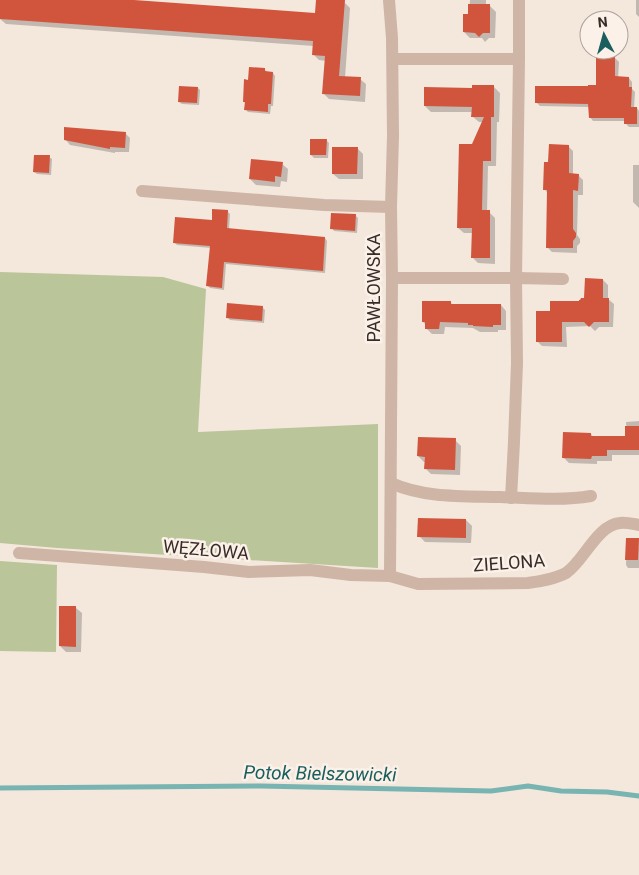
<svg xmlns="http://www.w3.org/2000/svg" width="639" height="875" font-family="Roboto,sans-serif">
  <rect width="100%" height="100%" fill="#f4e7dc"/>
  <!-- green -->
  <g fill="#bac59a">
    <path d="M0 272 163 277 206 289 198 432 378 424V568L57 548 0 543Z"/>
    <path d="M0 561 57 565 56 652 0 651Z"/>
  </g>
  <!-- shadow -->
  <g fill="#0003">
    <path d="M1 0H113L316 15 317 0 344 2 350 8 345 78 360 79 366 84 365 102 329 99 324 94 326 61 319 60 313 54 314 46 6 24 0 19Z"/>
    <path d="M470 0H486V6H490L496 12 495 38H489L485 42 482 38H470L464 32 469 15Z"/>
    <path d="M636 0H639V17L636 14Z"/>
    <path d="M615 58 619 62 618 78H629L632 82V89L635 92 634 108H637L639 111V127H629L625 123V121H593L590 117 589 107 540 106 536 102 597 87Z"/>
    <path d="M264 69 267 72 273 73 275 76 273 106H271L270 114 248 112 246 110V104L244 102 249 81Z"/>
    <path d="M494 87 500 93 499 122H497L496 166H488L487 212H489L495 218V264L478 263 473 258V233H464L458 228 483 122H479L473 117V112H431L425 106 473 89Z"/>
    <path d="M198 88 200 90 199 105 182 104 179 102Z"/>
    <path d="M125 133 130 138 129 152H115V153L70 145 65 139Z"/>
    <path d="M326 140 329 143 328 158H314L311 155Z"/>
    <path d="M568 146 573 151V175H578L583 180V195H578L577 235 580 239V243L577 246V253L552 252 547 247 548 193 545 190 550 163Z"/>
    <path d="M357 148 363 154V179H339L333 174Z"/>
    <path d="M49 157 52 159 51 175 37 174 34 172Z"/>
    <path d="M282 164 288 169 287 182 281 181 280 187 256 185 250 179Z"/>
    <path d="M633 165H639V208L633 202Z"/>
    <path d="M227 211 230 214 229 229 325 238 327 241 325 273 226 264 224 290 210 288 208 286 211 248 177 245 174 242 213 222Z"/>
    <path d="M355 215 358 218 357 233 334 231 332 228Z"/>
    <path d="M603 280 608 285V299L614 304 613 327H599L595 331 590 326 566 327 567 347 542 346 537 341 552 312 580 303 586 299Z"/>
    <path d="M451 303 453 305H501L506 311V330H498V332H480L473 328 445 327 444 334H432L426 328V325L423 322Z"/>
    <path d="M262 307 265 310 264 323 230 320 227 317Z"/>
    <path d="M639 421V455H612V461H597V464L569 463 564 458 591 434 594 438H627L626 422Z"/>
    <path d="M455 440 461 446 460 475 431 474 425 468 426 462H424L418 456Z"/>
    <path d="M466 520 472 526 471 543 425 542 419 536Z"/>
    <path d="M627 539H639V568H628L626 565Z"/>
    <path d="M76 608 82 613 81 652H66L60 646Z"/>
  </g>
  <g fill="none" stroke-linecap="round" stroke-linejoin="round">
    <!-- stream -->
    <path stroke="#78b4b2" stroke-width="5" d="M0 788 261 786 491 791 528 786 561 791 607 792 639 796"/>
  </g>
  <!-- building -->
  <g fill="#d1553d">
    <path d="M0 0H134L315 13 316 0H345L339 76 361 77 360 96 322 94 325 56 312 55 313 41 0 19Z"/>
    <path d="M468 4H490V33H483L479 37 475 33 463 32V14H468Z"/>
    <path d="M596 57H615V76L629 77V87H632L631 107H637V124H624V118H589L588 104 535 103V86H588V85H596Z"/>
    <path d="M249 67 265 68V71L273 72 271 104H268V112L244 110 245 102H243L244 79 248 80Z"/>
    <path d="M472 85H494V117H491V161H483L482 210H490V258H471L472 228H457L459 144H472L484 117H471L472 107 424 106V87L472 88Z"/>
    <path d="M179 86 198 87 197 103 178 102Z"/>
    <path d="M64 127 126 132 125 148 110 147V149L64 140Z"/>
    <path d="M310 139H327L326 155H310Z"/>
    <path d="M549 144 569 145V173L579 174 578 191 573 190V229L576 233V237L573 241V248H546L547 190H543L544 162H548Z"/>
    <path d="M332 147H358L357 174H332Z"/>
    <path d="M34 155H50L49 173 33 172Z"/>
    <path d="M251 159 283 162 281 177 275 176V182L249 179Z"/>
    <path d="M212 209 228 210 227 228 325 237 323 271 224 262 222 288 206 286 210 246 173 243 175 217 212 220Z"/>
    <path d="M331 213 356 214 355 231 330 229Z"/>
    <path d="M585 278 603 279V298H609V322H594L589 327 584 322H562V342H536V311H550V301H579V300H580L581 298H584Z"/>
    <path d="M422 301H451V304H501V325H493V327L473 326V325H468V323L440 322 439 329H425V322H422Z"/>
    <path d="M227 303 263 306 262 321 226 318Z"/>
    <path d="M625 426H639V450H607V456H592L591 459 562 458 563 432 591 433V436H625Z"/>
    <path d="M418 437 456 438 455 470 424 469 425 457 417 456Z"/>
    <path d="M418 518 466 519V538L417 537Z"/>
    <path d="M626 538H639L638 560H625Z"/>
    <path d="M59 606H76V647L59 646Z"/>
  </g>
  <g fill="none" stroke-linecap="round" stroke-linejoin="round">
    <!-- minor -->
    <g stroke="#ceb5a6" stroke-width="12">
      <path d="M389 0 392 38 393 136 391 207 392 278 390 576"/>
      <path d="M393 59H519V0"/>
      <path d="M142 191 324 205 391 207"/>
      <path d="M392 278H516L519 59"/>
      <path d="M391 483C424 498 463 496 500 497 530 498 561 501 591 496"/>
      <path d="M511 498 514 442 517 363 516 278 563 279"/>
      <path d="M19 553 204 567 249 572 310 570 351 575 390 576 418 584 528 583C541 581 555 579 566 573 584 561 597 525 620 523 626 522 633 524 639 525"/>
    </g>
  </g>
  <g text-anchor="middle" stroke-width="5" stroke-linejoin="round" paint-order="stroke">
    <!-- street labels -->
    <g font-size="18" fill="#392c28" stroke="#fbf1e9">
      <text transform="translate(374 288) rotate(-90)" y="6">PAWŁOWSKA</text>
      <text transform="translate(206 550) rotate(5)" y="6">WĘZŁOWA</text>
      <text transform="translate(509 563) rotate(-4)" y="6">ZIELONA</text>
    </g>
    <!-- water labels -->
    <g font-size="19" font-style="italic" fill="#195f5e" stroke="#fbf1e9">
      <text transform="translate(320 773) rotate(1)" y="7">Potok Bielszowicki</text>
    </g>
  </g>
  <!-- north arrow -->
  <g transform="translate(604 35) rotate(354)"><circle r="24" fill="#fbf1e9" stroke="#ada29c"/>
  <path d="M0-4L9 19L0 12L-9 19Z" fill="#195f5e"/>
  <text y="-8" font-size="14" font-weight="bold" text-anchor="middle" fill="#392c28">N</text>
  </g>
</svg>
